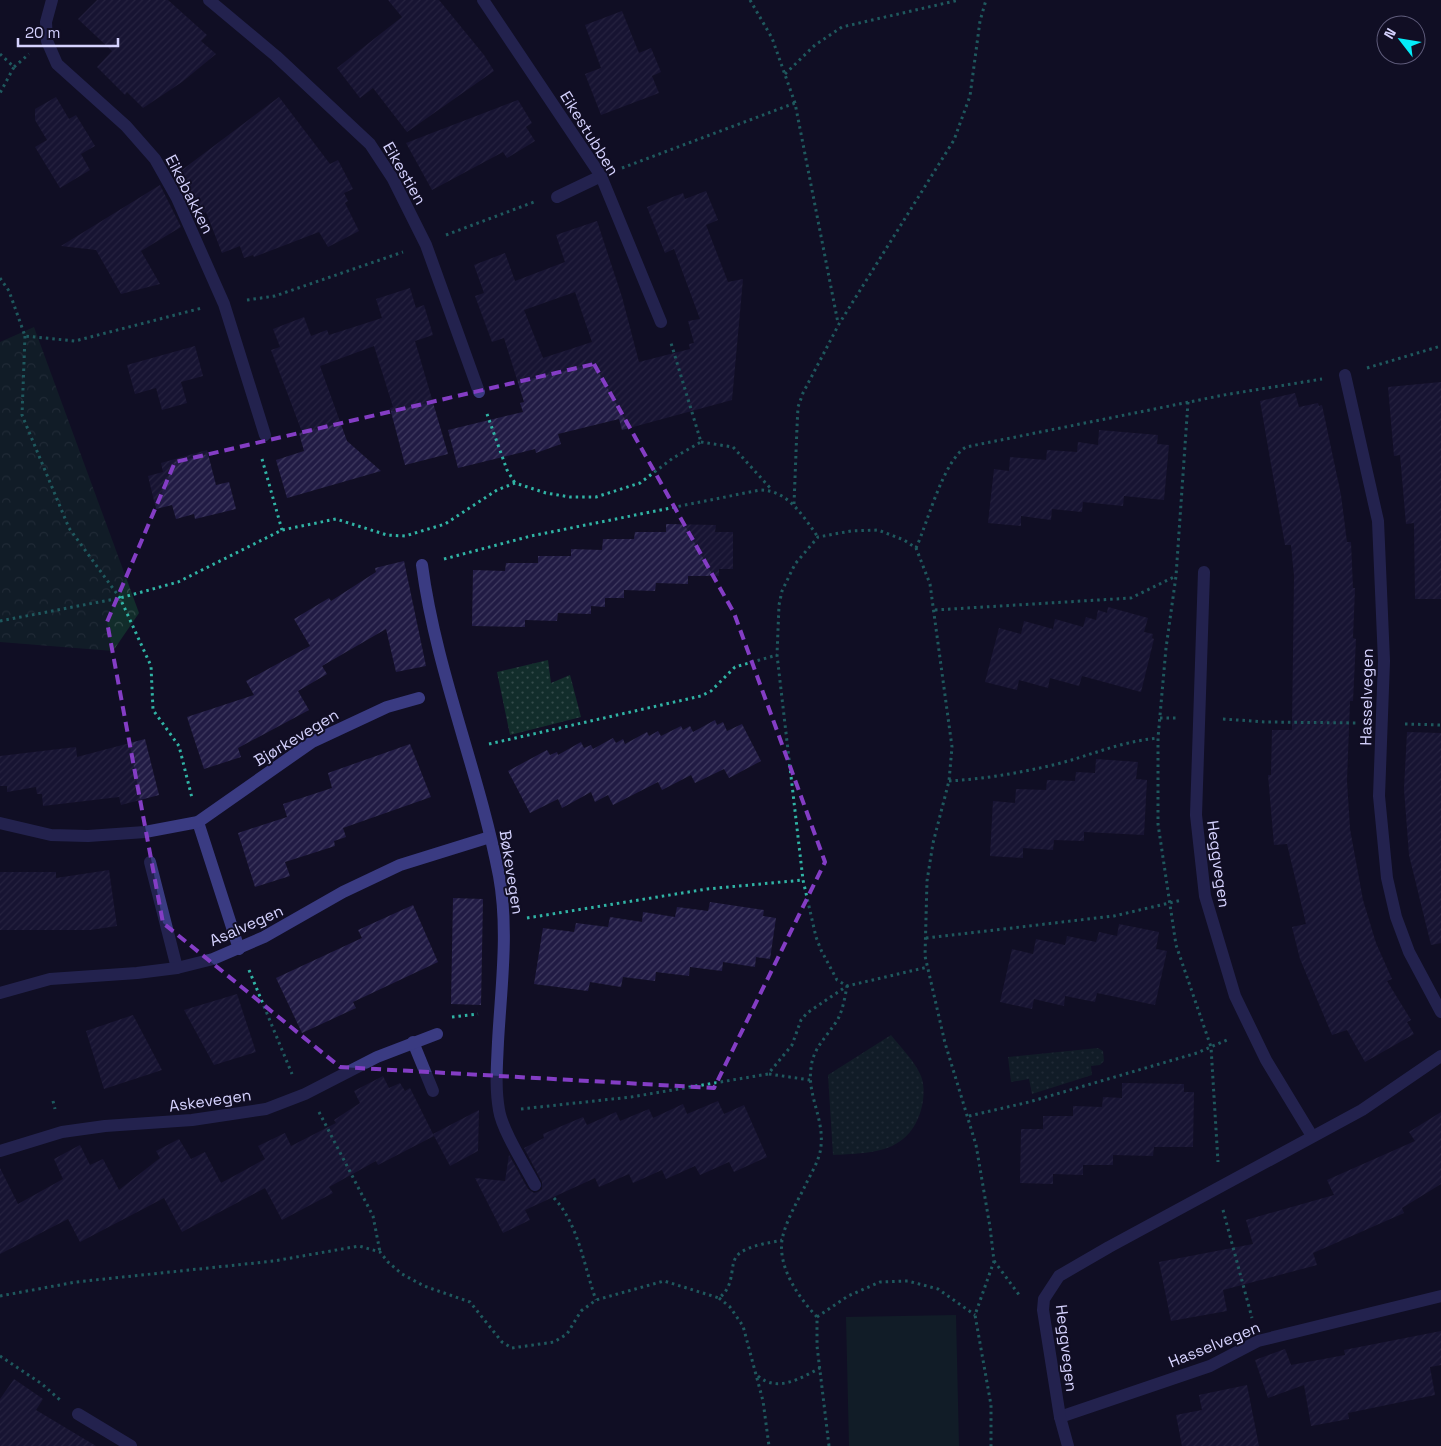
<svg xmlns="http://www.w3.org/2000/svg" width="1441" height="1446" font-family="'Space Grotesk',sans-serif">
  <defs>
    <pattern id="forest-crowns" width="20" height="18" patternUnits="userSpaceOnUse" patternTransform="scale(1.25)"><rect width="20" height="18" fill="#122d2b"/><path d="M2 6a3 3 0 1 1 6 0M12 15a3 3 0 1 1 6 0" fill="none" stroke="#344b4b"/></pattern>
    <pattern id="park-dots" width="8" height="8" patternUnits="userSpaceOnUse" patternTransform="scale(1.25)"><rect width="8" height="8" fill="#122d2b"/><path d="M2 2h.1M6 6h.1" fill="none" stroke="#344b4b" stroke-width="1.8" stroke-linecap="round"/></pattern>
    <pattern id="building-hatch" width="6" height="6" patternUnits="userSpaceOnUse" patternTransform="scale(1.25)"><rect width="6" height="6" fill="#211b44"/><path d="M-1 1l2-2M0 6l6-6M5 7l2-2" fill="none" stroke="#403b60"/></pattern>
  </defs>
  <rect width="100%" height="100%" fill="#110e24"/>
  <!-- forest -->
  <path fill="url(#forest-crowns)" d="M34 327 139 613 113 651 0 642V342Z"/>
  <!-- park -->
  <g fill="url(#park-dots)">
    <path d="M548 660 551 683 570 675 581 717 510 735 497 672Z"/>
    <path d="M891 1035C900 1047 915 1061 921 1076 925 1086 924 1100 921 1110 908 1154 871 1153 833 1155L828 1075Z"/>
    <path d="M1098 1048 1103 1051 1104 1061 1100 1065 1091 1066 1092 1075 1032 1094 1029 1079 1011 1082 1008 1057Z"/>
  </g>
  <!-- pitch -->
  <path fill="#122d2b" d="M956 1315 959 1446H849L846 1317Z"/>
  <!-- building -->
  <g fill="url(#building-hatch)" fill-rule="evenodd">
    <path d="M97 0H168L207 35 201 41 216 54 182 82 143 108 127 92 125 95 97 67 112 51 78 19Z"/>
    <path d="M388 0H439L484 55 494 71 407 132 373 88 360 98 337 68 402 17Z"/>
    <path d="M622 11 639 53 651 48 661 72 652 76 659 93 601 115 585 74 601 68 585 25Z"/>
    <path d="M56 97 69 119 76 115 95 146 81 154 90 170 60 188 35 147 47 140 35 120V109Z"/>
    <path d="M279 97 330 164 338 160 353 189 344 193 348 201 345 203 359 231 328 247 319 232 254 257 253 255 244 258 240 246 222 253 206 212 195 219 174 176Z"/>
    <path d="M518 100 532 123 526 127 535 141 507 158 503 152 432 190 406 143Z"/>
    <path d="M160 185 181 227 141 251 160 284 121 294 96 250 61 246Z"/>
    <path d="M706 191 718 220 706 225 728 282 743 279 732 400 622 430 619 419 558 434 561 444 536 453 535 449 458 468 448 430 523 412 520 403 524 402 504 338 492 342 475 296 484 293 474 265 505 253 515 281 565 262 556 235 597 221 622 297 639 362 690 349 689 344 694 343 688 321 700 319 674 249 665 253 647 207 683 193 685 199ZM575 292 592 342 543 358 524 310Z"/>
    <path d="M410 288 416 308 424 305 433 335 415 341 448 454 405 465 390 408 393 407 374 346 320 366 347 441 381 471 287 498 276 460 304 451 299 433 302 432 271 350 280 347 273 329 304 317 311 336 327 330 329 335 382 318 376 299Z"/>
    <path d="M195 346 203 376 181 382 187 403 162 410 156 388 135 394 127 365Z"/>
    <path d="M1441 382V599H1415L1414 523 1406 524 1400 455 1394 456 1388 387Z"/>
    <path d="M1295 393 1299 407 1318 403 1319 406 1322 405 1341 495 1347 542H1351L1353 588H1355L1353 638 1356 639 1353 701H1350L1347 781 1350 829 1363 900 1376 943 1392 979 1387 981 1411 1020 1407 1022 1414 1034 1365 1062 1347 1030 1332 1035 1300 959 1292 927 1306 924 1287 844 1274 845 1268 775H1271L1272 730H1292L1294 576 1291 545H1285L1260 401Z"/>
    <path d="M1099 430 1158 435 1157 444 1169 445 1164 500 1124 496 1123 506 1083 502 1082 512 1052 509 1051 520 1021 516V526L988 523 994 469 1009 471 1010 457 1046 460 1047 450 1077 452 1078 442 1098 445Z"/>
    <path d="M207 450 216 485 229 482 236 509 195 519 194 514 176 519 172 505 156 509 148 476 163 472 161 463Z"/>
    <path d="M666 524 716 525 715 532H733V569H719V576H688V584L656 583 655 591 624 590V598H605V607L591 606V614L558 613 557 621 525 620V627L472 626 473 570 505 571 506 563H538V556H571V549L602 550 603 539H634L635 532H666Z"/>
    <path d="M404 561 426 666 396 672 386 629 322 666 327 674 298 691 309 710 238 748 241 757 204 769 187 717 254 695 246 681 310 646 294 619 329 598 331 601 376 572 375 568Z"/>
    <path d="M1108 607 1148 618 1144 632 1153 634 1152 638 1154 639 1141 692 1082 676 1079 686 1050 678 1048 688 1019 680 1017 690 985 682 999 628 1021 634 1024 621 1053 629 1055 619 1083 627 1086 617 1096 620 1098 610 1107 613Z"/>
    <path d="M715 720 717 725 723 722 727 731 742 724 761 761 729 778 724 769 695 783 691 775 662 790 658 782 613 805 608 795 595 802 591 792 562 808 558 799 530 813 508 771 547 750 550 755 557 752 558 755 581 742 584 748 591 745 593 749 613 738 616 743 623 739 625 744 647 732 649 736 658 731 661 736 681 726 683 730 690 726 693 732Z"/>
    <path d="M1407 732 1441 733V943L1431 945 1409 855 1404 789Z"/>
    <path d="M145 739 159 795 121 805 119 797 43 806 42 794H37L36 787 7 792V786H0V756L76 747 77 757Z"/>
    <path d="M410 744 431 797 343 828 346 837 334 841 335 846 285 862 290 876 255 887 238 833 287 817 283 804 332 788 328 773Z"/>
    <path d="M1096 759 1138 762 1136 779 1147 780 1144 835 1084 832V841L1054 840 1053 850 1023 848V858L990 856 993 801 1015 803 1016 789 1046 790 1047 780 1075 781 1076 772 1095 773Z"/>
    <path d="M109 870 117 926 90 930H0V872H56V878Z"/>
    <path d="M453 898 483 899 481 1005 451 1004Z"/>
    <path d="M710 902 764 910 763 916 776 918 770 959 756 957 755 967 723 962 722 971 690 967 689 976 656 972 655 981 623 977 621 987 590 982 588 991 534 984 543 928 574 932 576 923 608 927 610 917 642 922 643 912 675 917 677 907 708 911Z"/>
    <path d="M413 905 438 962 353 1002 356 1008 302 1033 276 978 362 938 358 930Z"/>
    <path d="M1119 924 1159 932 1156 949 1167 951 1155 1005 1097 993 1095 1002 1065 996 1064 1006 1034 999 1032 1009 1000 1002 1012 949 1033 954 1036 939 1065 945 1067 936 1096 942 1099 932 1117 936Z"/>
    <path d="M237 994 256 1052 214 1065 184 1010Z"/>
    <path d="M133 1015 162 1070 104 1089 86 1031Z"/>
    <path d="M383 1076 389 1088 400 1083 405 1091 410 1088 434 1136 378 1165 376 1161 329 1187 333 1193 282 1220 265 1188 182 1232 164 1198 80 1242 68 1219 0 1254V1168L18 1204 63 1179 54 1159 80 1145 90 1165 103 1159 119 1190 160 1158 156 1151 179 1139 191 1159 205 1152 221 1183 265 1159 258 1146 285 1133 291 1146 336 1123 334 1120 360 1103 354 1091Z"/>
    <path d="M1122 1083 1184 1084V1092H1194L1193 1147H1154L1153 1156 1113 1155V1165H1083V1175L1053 1174V1184L1020 1183 1021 1129H1043V1116H1073V1106L1102 1107 1103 1097 1122 1098Z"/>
    <path d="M718 1101 724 1114 744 1105 767 1157 734 1172 729 1162 700 1175 695 1166 666 1179 662 1170 633 1183 629 1174 599 1187 595 1178 525 1210 530 1220 503 1233 475 1178 505 1181 509 1155 528 1189 534 1193 538 1192 542 1189V1182L524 1148 544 1138 543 1134 583 1117 587 1125 616 1112 620 1121 649 1109 653 1118 683 1104 687 1114Z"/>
    <path d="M479 1110 478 1151 450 1166 433 1134Z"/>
    <path d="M1441 1112V1184L1402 1208 1404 1213 1313 1253 1317 1265 1223 1290 1227 1311 1171 1321 1159 1262 1253 1244 1246 1220 1334 1195 1327 1180 1415 1141 1409 1132Z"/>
    <path d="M1441 1331V1365L1430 1367 1435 1395 1348 1413 1349 1419 1311 1426 1304 1385 1268 1398 1255 1360 1285 1349 1291 1365 1345 1355 1344 1350Z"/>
    <path d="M14 1379 43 1399 36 1410 96 1446H0V1399Z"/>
    <path d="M1247 1385 1259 1446H1182L1176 1415 1202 1410 1199 1395Z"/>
  </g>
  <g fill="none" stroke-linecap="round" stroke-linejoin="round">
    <!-- path -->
    <g stroke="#30b4a5" stroke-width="3" stroke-dasharray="2.5 4" stroke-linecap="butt">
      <path d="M750 0 772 38 795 103 838 323"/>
      <path d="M0 54 14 67 0 93"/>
      <path d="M14 67 29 54"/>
      <path d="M785 74 815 45 842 27 959 0"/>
      <path d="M622 168 795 103"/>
      <path d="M446 235 534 202"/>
      <path d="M0 278 9 291 25 336 75 341 202 308"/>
      <path d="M247 300 275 296 403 252"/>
      <path d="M25 336 22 415 69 528 120 598 151 666 153 710 179 746 192 798"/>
      <path d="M1367 368 1441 346"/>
      <path d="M1188 402 1176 576 1166 648 1158 738V824L1176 945 1211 1047 1218 1162"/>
      <path d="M487 414 507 470 515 483"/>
      <path d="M701 442 733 447 772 490"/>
      <path d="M262 459 282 530"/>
      <path d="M794 504 797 427 798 407 803 393 839 324 954 140 970 96 980 21 986 0"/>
      <path d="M916 548C928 522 943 461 966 447L1224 395 1322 379"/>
      <path d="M444 559 531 536 760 490C788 490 803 516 818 537"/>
      <path d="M935 610 1131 598 1176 576"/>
      <path d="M0 621 120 598 178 582 282 530 336 519 387 535 405 536 445 524 497 490 515 483 546 493 570 497H596L640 483 673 458 701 442 671 343"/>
      <path d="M1160 718H1177"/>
      <path d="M1223 719 1266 722 1359 723"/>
      <path d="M1405 724 1441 725"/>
      <path d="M489 744 701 696 711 691 735 667 777 655"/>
      <path d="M949 781C984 779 1019 773 1053 765 1090 756 1118 742 1158 738"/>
      <path d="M527 918 707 889 803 880"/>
      <path d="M926 938 1114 916 1182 900"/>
      <path d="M249 970 292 1074"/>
      <path d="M452 1017 478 1014"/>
      <path d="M769 1074 810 1080"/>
      <path d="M53 1101 55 1109"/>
      <path d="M521 1109 631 1097 768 1074 792 1045 801 1020 807 1013 847 986 928 967"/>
      <path d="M319 1112 373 1216 380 1252"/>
      <path d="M969 1116 1029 1102 1197 1053 1229 1039"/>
      <path d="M554 1198C579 1225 584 1267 596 1300"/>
      <path d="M1223 1210 1252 1318"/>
      <path d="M994 1261 1020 1296"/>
      <path d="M0 1296 76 1282 274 1261 359 1246 380 1252 388 1262 402 1274 424 1286 470 1302 502 1342 512 1348 554 1342 567 1334 581 1311 596 1300 664 1281 719 1298C738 1283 727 1262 740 1253 751 1245 769 1243 782 1240"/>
      <path d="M719 1298 730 1307 743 1326 763 1401 769 1446"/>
      <path d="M817 1317 848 1296 880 1282 908 1281 938 1289 975 1315"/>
      <path d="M0 1356 42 1384 60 1400"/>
      <path d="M758 1376C777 1393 801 1378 820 1368"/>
      <path d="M829 1446 817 1346V1317C799 1298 778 1268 782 1240 785 1223 796 1204 804 1188 810 1175 820 1160 821 1146 824 1118 807 1095 811 1068 813 1047 828 1036 838 1019 843 1009 845 997 847 986L837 980 821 950 816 937 803 880 777 655 779 605 782 591 795 564 818 537 851 531 878 530 904 540 916 548 930 584 952 747 949 781 933 843 927 881 925 956 945 1043 976 1145 990 1227 994 1261 975 1315 991 1405V1446"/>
    </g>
    <!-- service -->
    <g stroke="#3a3b82" stroke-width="12">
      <path d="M557 197 601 176"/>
      <path d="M150 862 177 968"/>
      <path d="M78 1414 131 1446"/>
    </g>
    <!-- minor -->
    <g stroke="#3a3b82" stroke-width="12">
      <path d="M52 0 46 22 47 41 57 64 126 126 155 159 177 198 224 304 265 435"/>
      <path d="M209 0 276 56 370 144 393 179 426 245 479 392"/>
      <path d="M483 0 601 176 661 322"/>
      <path d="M1345 375 1378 521 1384 661 1379 796 1387 878 1396 917 1409 952 1441 1012"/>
      <path d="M422 565C436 671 479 771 499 876 509 930 501 987 498 1042 497 1065 495 1087 499 1110 502 1130 525 1166 535 1185"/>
      <path d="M1204 572 1196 815 1205 896 1235 996 1266 1060 1312 1136"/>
      <path d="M198 822 239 949"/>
      <path d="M0 823 51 835 88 836 145 832 198 822 312 742 387 707 419 698"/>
      <path d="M0 993 50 979 137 973 177 968 213 959 264 937 343 892 400 865 490 837"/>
      <path d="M413 1042 433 1091"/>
      <path d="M0 1151 62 1132 105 1126 192 1120 266 1109 305 1094 377 1057 437 1034"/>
      <path d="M1060 1417 1210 1366 1258 1341 1441 1296"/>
      <path d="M1068 1446 1060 1417 1043 1310 1044 1299 1059 1276 1109 1247 1362 1110 1441 1056"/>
    </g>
  </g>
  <!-- marked area -->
  <path d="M0 0H1441V1446H0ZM594 364 734 613 825 862 714 1088 340 1067 163 923 107 622 175 462Z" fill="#110e24" fill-opacity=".55" fill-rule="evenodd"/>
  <path fill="none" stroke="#843dc5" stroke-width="4" stroke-dasharray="10 6" stroke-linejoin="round" d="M594 364 734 613 825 862 714 1088 340 1067 163 923 107 622 175 462Z"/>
  <g text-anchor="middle" stroke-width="4" stroke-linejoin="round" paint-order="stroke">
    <!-- street labels -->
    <g font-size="16" fill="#d5d2fe" stroke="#110e24">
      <text transform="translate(590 133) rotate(58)" y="6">Eikestubben</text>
      <text transform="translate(405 173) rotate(60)" y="6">Eikestien</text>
      <text transform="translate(190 194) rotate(63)" y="6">Eikebakken</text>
      <text transform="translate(1366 697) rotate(-89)" y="6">Hasselvegen</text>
      <text transform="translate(296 737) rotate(-31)" y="6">Bjørkevegen</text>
      <text transform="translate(1219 864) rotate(82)" y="6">Heggvegen</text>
      <text transform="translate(512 872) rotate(81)" y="6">Bøkevegen</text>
      <text transform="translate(246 925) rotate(-24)" y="6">Asalvegen</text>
      <text transform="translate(210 1100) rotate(-8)" y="6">Askevegen</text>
      <text transform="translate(1214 1344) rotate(-22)" y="6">Hasselvegen</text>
      <text transform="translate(1067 1348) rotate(83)" y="6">Heggvegen</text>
    </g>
  </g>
  <!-- north arrow -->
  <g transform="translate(1401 40) rotate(301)"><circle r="24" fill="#110e24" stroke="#5f5c7b"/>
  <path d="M0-4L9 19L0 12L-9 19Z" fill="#04ecf8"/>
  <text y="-8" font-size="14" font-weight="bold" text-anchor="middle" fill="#d5d2fe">N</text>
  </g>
  <!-- scale -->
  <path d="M18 38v8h100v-8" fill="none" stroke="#d5d2fe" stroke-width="2.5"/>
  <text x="25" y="38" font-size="15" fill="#d5d2fe" stroke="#110e24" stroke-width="4" paint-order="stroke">20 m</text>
</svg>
